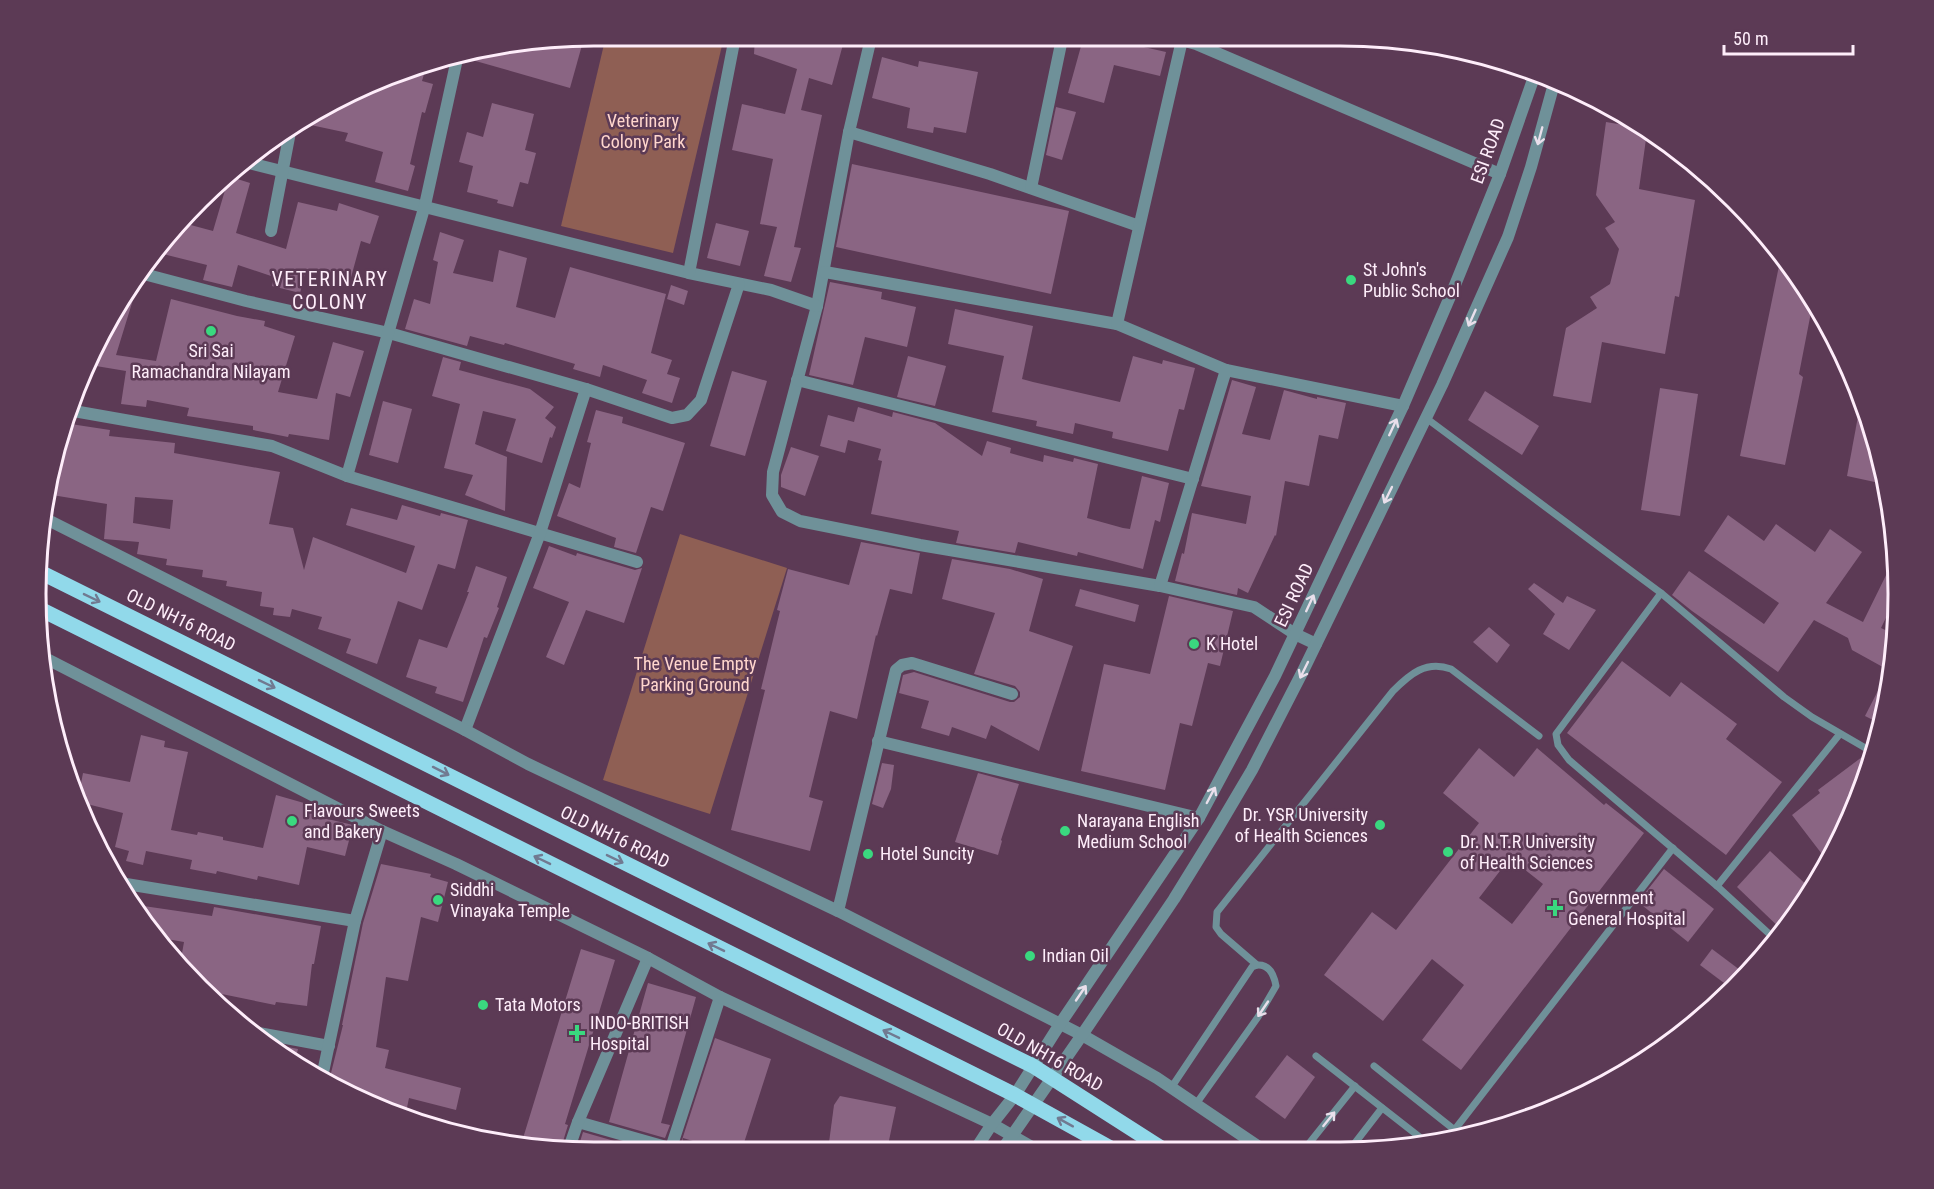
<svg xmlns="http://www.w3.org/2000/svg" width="1934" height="1189" font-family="'Roboto Condensed',sans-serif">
  <rect width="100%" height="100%" fill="#5c3a55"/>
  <!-- green -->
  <g fill="#8f5f54">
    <path d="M606 36 724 37 673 253 561 226Z"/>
    <path d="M680 534 787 568 710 814 603 780Z"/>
  </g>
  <!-- building -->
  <g fill="#8a6583" fill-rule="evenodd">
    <path d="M755 37H845L832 85 809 78 801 110 822 115 794 247 801 248 791 282 764 276 777 227 760 224 773 159 732 150 742 104 785 114 797 69 754 54Z"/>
    <path d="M584 38 570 88 465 58V57Z"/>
    <path d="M1083 39H1099L1125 46 1126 43 1166 52 1160 76 1114 65 1104 103 1068 93Z"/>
    <path d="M882 57 918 67 919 61 978 72 966 133 934 127 933 133 907 128 910 108 872 98Z"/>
    <path d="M427 64 422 81 433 84 425 113 422 112 410 164 415 166 408 191 375 182 383 152 345 141 348 133 306 124 415 66Z"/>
    <path d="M492 103 534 114 525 150 536 153 528 184 520 182 513 207 497 203 498 200 467 192 473 166 459 162 467 132 483 137Z"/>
    <path d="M1056 107 1076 112 1062 160 1046 155Z"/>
    <path d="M1606 122 1636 127 1647 132 1639 189 1695 200 1679 297 1675 296 1665 354 1602 342 1591 403 1553 396 1566 328 1597 308 1590 297 1610 284 1619 249 1605 228 1615 222 1596 195Z"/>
    <path d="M852 164 1069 211 1051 294 836 247Z"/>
    <path d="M231 177 250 183 236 233 286 249 298 202 337 211 339 203 379 216 370 244 361 241 350 281 306 269 300 293 272 286 274 277 238 265 232 287 203 280 207 265 159 253 187 224 213 231 228 180Z"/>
    <path d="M716 223 749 231 740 266 707 258Z"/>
    <path d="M440 232 464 240 453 273 493 282 499 250 527 258 516 307 555 318 570 267 666 294 651 353 672 360 667 374 680 378 672 403 642 393 647 380 603 365 600 377 573 369 575 364 505 343 504 345 470 336 467 346 405 329 414 299 430 304 438 262 433 260Z"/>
    <path d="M1781 256 1813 302 1799 374 1803 377 1785 465 1740 456Z"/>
    <path d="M830 282 882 292 881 299 916 307 907 347 865 337 853 385 809 375Z"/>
    <path d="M671 285 688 291 684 305 667 299Z"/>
    <path d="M129 287 136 290 116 355 156 361 171 299 237 316 265 321 264 326 295 336 278 392 317 399 333 342 364 351 350 397 336 393 329 440 289 434 288 437 253 430V426L187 416 189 408 147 400 146 407 121 404 126 371 90 365Z"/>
    <path d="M955 309 1033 326 1022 379 1033 382 1120 402 1133 356 1162 364 1163 360 1195 368 1184 410 1179 409 1168 451 1112 438 1113 432 1075 423 1073 434 1036 426 1037 421 992 412 1004 356 948 344Z"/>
    <path d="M908 356 946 366 935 406 897 397Z"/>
    <path d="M443 357 461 362 459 370 530 389 554 407 545 418 556 427 552 438 550 437 542 463 506 451 516 419 483 411 475 444 507 457 505 511 465 495 473 475 444 468 460 404 432 396Z"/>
    <path d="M732 371 767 381 745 456 710 446Z"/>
    <path d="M1232 380 1256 387 1242 434 1270 440 1284 390 1317 399V397L1346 403 1338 439 1319 435 1309 486 1285 481 1276 536 1275 535 1248 593 1238 588 1237 595 1175 581 1182 553 1184 554 1192 513 1246 524 1251 496 1201 486Z"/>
    <path d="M1660 388 1698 394 1680 516 1641 510Z"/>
    <path d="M1485 391 1539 426 1522 455 1468 420Z"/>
    <path d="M1861 400 1868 415 1884 484 1847 476Z"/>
    <path d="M383 401 412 409 398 463 369 455Z"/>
    <path d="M858 407 892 417 893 412 935 423 982 456 987 441 1011 448 1010 453 1043 462 1044 455 1073 462 1074 458 1098 464 1087 518 1123 528 1130 529 1142 476 1169 483 1160 522 1155 520 1143 569 1078 552 1077 556 1018 542 1015 553 956 543 959 531 871 514 882 461 878 460 881 449 848 440 845 453 820 446 828 415 854 422Z"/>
    <path d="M596 410 623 417 622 423 685 443 663 511 651 507 636 553 614 547 616 538 557 516 569 483 580 488 591 443 587 442Z"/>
    <path d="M64 423 110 430 109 436 175 443 174 453 280 472 269 524 293 528 304 570 313 537 406 573 415 546 346 525 351 508 397 520 402 505 440 516 441 513 468 520 455 569 438 564 422 610 398 601 377 664 346 653 351 639 318 629 322 617 292 609 290 617 273 615 274 608 260 606 262 592 226 586 227 581 202 577 203 570 166 565 167 559 137 554 139 542 104 539 107 504 52 495ZM135 497 173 500 170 529 133 523Z"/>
    <path d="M791 447 819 456 805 496 781 487V475Z"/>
    <path d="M1728 515 1764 541 1776 524 1815 552 1830 529 1862 552 1826 603 1863 622 1894 559 1896 597 1881 628 1896 635 1890 671 1852 650 1848 638 1814 620 1778 672 1692 611 1672 595 1689 571 1764 624 1779 603 1704 551Z"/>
    <path d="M861 542 920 553 912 594 890 589 877 636 876 635 857 719 830 711 809 797 823 801 810 851 731 830 765 690 761 689 780 611 777 610 788 569 849 585Z"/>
    <path d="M549 546 576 556 577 553 635 570 642 568 624 623 586 610 564 665 546 657 569 602 533 588Z"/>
    <path d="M952 559 1010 569 1043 579 1029 631 1073 646 1039 751 991 725 986 739 952 727 949 736 921 728 929 701 899 693 903 675 914 672 1010 702H1014L1020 697V692L1015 686 974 674 995 613 942 599Z"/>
    <path d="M476 566 507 577 497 607 499 608 487 638 484 637 463 702 435 693 437 687 406 677 419 639 447 648 469 592H467Z"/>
    <path d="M1534 583 1563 603 1567 596 1596 610 1569 650 1543 634 1555 614 1528 589Z"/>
    <path d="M1080 589 1139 605 1135 622 1075 606Z"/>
    <path d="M1169 596 1233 611 1220 666 1208 663 1192 726 1180 723 1165 790 1081 771 1104 664 1150 674Z"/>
    <path d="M1489 627 1510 645 1497 663 1473 642Z"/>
    <path d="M1622 661 1670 697 1681 682 1737 724 1726 739 1782 782 1726 855 1567 733Z"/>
    <path d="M1887 673 1890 674 1881 724 1865 716Z"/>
    <path d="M141 735 165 741 164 747 188 752 171 830 197 835 198 832 223 837V840L263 848 276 795 318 807 315 816 353 825 345 856 307 847 299 885 258 876 257 880 217 871 216 874 190 869 192 860 146 851 143 865 126 861 129 851 115 847 123 813 79 802 78 799 83 773 130 782Z"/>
    <path d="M1479 748 1514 777 1537 748 1604 805 1606 803 1644 833 1461 1070 1422 1040 1464 985 1432 959 1383 1021 1324 975 1372 912 1396 930 1479 823 1443 793ZM1510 858 1543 884 1512 924 1479 898Z"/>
    <path d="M1862 757 1869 766 1841 841 1828 862 1792 815 1820 793 1818 790Z"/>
    <path d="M882 763 894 765 891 789 883 808 872 804Z"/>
    <path d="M978 773 1019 784 1001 840 1002 841 998 855 955 842Z"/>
    <path d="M1770 851 1811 889 1784 932 1737 887Z"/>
    <path d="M381 864 431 874 430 877 448 882 438 922 421 917 408 981 386 977 376 1047 389 1050 385 1068 461 1088 456 1110 409 1098 405 1117 377 1108 380 1099 346 1091 329 1081 343 1025H342L363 923Z"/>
    <path d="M1664 869 1714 909 1688 942 1638 902Z"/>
    <path d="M130 904 212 916 214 907 321 926 314 964H312L307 1006 276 1002 275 1005 212 992 181 959 184 942 161 938Z"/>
    <path d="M581 949 615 960 565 1124 568 1125 561 1148H520Z"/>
    <path d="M1712 949 1744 973 1732 989 1700 965Z"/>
    <path d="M648 983 696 997 661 1123 670 1125 665 1138 609 1122Z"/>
    <path d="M715 1038 771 1059 742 1149H719L683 1138 681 1149 680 1146Z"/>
    <path d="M262 1042 298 1049 295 1061 278 1051Z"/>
    <path d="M1287 1055 1315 1077 1285 1119 1255 1097Z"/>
    <path d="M840 1096 896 1107 887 1150H828L834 1105Z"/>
    <path d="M583 1132 642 1149 578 1148Z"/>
  </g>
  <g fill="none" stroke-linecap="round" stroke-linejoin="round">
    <!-- service -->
    <g stroke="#6f9199" stroke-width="7">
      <path d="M1426 418 1661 593 1784 697 1812 717 1874 753"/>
      <path d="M1661 593 1556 734 1558 745 1569 760 1717 886 1777 941"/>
      <path d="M1717 886 1839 735"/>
      <path d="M1316 1056 1426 1142"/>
      <path d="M1374 1066 1461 1135"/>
      <path d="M1171 1088 1252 967 1257 965"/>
      <path d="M1196 1104 1258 1017 1276 986C1274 975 1269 964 1257 965L1221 934 1216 927 1217 912 1393 691C1410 674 1426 660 1451 669L1539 736"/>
      <path d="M1449 1137 1673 848"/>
      <path d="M1303 1151 1355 1086"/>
      <path d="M1348 1152 1382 1108"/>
    </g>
    <!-- minor -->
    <g stroke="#6f9199" stroke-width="12">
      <path d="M871 38 849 132 817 306 773 472 772 495 782 512 800 521 920 545 1160 586 1254 607 1295 634 1316 644"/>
      <path d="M1177 39 1196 44 1500 174"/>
      <path d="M849 132 990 174 1139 226"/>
      <path d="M245 162 689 273 771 290 817 306"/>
      <path d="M1031 188 1062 39"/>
      <path d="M271 231 290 132"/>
      <path d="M825 272 1117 324 1226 370 1403 406"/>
      <path d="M140 273 246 301 389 333 586 389 672 418 687 415 701 400 739 284"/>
      <path d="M689 273 735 37"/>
      <path d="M1117 324 1182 40"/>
      <path d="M797 380 1193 479"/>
      <path d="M68 410 272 446 347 476 637 562"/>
      <path d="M347 476 425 205 457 59"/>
      <path d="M1160 586 1226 370"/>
      <path d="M465 730 540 533 586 389"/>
      <path d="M878 741 1199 818"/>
      <path d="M120 883 355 921"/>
      <path d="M838 911 896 670 902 665 912 663 1012 694"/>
      <path d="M248 1031 329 1046"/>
      <path d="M322 1077 355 921 382 831"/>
      <path d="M578 1122 673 1149"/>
      <path d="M569 1148 578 1122 648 958"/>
      <path d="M671 1148 720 997"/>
    </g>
    <!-- tertiary -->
    <g stroke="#6f9199" stroke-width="12">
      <path d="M48 520 465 730 528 764 838 911 1082 1035 1157 1078 1265 1151"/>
      <path d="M47 659 382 831 456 864 648 958 720 997 992 1124 1037 1150"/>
      <path d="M975 1150 992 1124 1015 1095 1060 1024 1199 818 1275 676 1403 406 1455 285 1500 174 1535 74"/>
      <path d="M1002 1150 1082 1035 1174 899 1216 831 1252 770 1303 671 1442 385 1508 237 1531 167 1555 80"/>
    </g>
    <!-- primary -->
    <g stroke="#91d9ea" stroke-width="15">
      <path d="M40 572 1033 1066 1166 1151"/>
      <path d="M38 608 1015 1095 1116 1151"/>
    </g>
  </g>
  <!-- one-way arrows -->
  <defs><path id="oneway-shaft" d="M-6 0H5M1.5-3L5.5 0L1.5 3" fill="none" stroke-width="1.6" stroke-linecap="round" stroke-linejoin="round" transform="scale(1.5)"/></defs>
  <g stroke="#e9dfeb">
    <use href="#oneway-shaft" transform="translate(1540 136) rotate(105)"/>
    <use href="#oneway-shaft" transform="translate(1472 318) rotate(114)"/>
    <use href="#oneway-shaft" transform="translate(1393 427) rotate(-65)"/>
    <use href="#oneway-shaft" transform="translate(1388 495) rotate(116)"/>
    <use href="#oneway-shaft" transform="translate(1310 603) rotate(-65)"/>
    <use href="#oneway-shaft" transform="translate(1304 670) rotate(116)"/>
    <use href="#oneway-shaft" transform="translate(1211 795) rotate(-62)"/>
    <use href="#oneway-shaft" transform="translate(1081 993) rotate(-56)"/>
    <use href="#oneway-shaft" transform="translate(1263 1009) rotate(124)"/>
    <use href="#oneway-shaft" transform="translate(1329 1119) rotate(-51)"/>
  </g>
  <g stroke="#717a91">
    <use href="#oneway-shaft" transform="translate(92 598) rotate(26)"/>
    <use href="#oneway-shaft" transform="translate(267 684) rotate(26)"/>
    <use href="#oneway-shaft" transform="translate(441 771) rotate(27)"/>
    <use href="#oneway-shaft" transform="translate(615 859) rotate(26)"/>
    <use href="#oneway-shaft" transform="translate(542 860) rotate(-154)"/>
    <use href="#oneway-shaft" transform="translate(716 947) rotate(-154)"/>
    <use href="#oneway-shaft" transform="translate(891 1034) rotate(-154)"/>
    <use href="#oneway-shaft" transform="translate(1065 1122) rotate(-151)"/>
  </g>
  <!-- markers -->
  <g fill="#3ad87f" stroke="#5c3a55" stroke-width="2">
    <circle cx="1351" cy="280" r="6"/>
    <circle cx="211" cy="331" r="6"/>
    <circle cx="1194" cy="644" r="6"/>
    <circle cx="292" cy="821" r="6"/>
    <circle cx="1380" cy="825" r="6"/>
    <circle cx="1065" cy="831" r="6"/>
    <circle cx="1448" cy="852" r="6"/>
    <circle cx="868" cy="854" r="6"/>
    <circle cx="438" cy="900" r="6"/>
    <path d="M1552 899h6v6h6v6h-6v6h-6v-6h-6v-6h6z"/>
    <circle cx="1030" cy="956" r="6"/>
    <circle cx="483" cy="1005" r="6"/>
    <path d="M574 1024h6v6h6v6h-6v6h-6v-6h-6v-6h6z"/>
  </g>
  <g text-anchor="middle" stroke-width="5" stroke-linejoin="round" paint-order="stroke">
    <!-- park labels -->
    <g font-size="18" fill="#ffd6cd" stroke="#5c3a55">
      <text x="643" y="127">Veterinary<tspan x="643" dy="21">Colony Park</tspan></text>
      <text x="695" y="670">The Venue Empty<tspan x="695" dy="21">Parking Ground</tspan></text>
    </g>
    <!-- street labels -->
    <g font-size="18" fill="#feedfa" stroke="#5c3a55">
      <text transform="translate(1488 151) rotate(-70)" y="6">ESI ROAD</text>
      <text transform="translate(1294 595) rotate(-65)" y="6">ESI ROAD</text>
      <text transform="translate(181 620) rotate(26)" y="6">OLD NH16 ROAD</text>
      <text transform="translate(615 837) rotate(26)" y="6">OLD NH16 ROAD</text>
      <text transform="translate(1050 1057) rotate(30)" y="6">OLD NH16 ROAD</text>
    </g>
    <!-- poi labels -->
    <g font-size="18" fill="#feedfa" stroke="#5c3a55" text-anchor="start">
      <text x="1363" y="276">St John's<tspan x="1363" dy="21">Public School</tspan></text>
      <text x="211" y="357" text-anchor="middle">Sri Sai<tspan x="211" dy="21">Ramachandra Nilayam</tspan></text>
      <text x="1206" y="650">K Hotel</text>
      <text x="304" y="817">Flavours Sweets<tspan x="304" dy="21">and Bakery</tspan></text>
      <text x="1368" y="821" text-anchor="end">Dr. YSR University<tspan x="1368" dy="21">of Health Sciences</tspan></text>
      <text x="1077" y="827">Narayana English<tspan x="1077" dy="21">Medium School</tspan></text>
      <text x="1460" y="848">Dr. N.T.R University<tspan x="1460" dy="21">of Health Sciences</tspan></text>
      <text x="880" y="860">Hotel Suncity</text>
      <text x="450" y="896">Siddhi<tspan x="450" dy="21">Vinayaka Temple</tspan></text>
      <text x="1568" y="904">Government<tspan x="1568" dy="21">General Hospital</tspan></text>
      <text x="1042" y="962">Indian Oil</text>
      <text x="495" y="1011">Tata Motors</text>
      <text x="590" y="1029">INDO-BRITISH<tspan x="590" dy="21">Hospital</tspan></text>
    </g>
    <!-- neighbourhood labels -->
    <g font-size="20" letter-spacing="1.5" fill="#feedfa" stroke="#5c3a55">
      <text x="330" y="286">VETERINARY<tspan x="330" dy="23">COLONY</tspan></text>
    </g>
  </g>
  <!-- crop -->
  <path d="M0 0H1934V1189H0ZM594 46H1340A548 548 0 0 1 1888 594V594A548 548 0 0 1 1340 1142H594A548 548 0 0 1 46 594V594A548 548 0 0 1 594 46Z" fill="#5c3a55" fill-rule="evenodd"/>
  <path fill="none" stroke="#feedfa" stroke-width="3" d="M594 46H1340A548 548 0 0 1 1888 594V594A548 548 0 0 1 1340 1142H594A548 548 0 0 1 46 594V594A548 548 0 0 1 594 46Z"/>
  <!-- scale -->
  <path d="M1724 45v9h129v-9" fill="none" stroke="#feedfa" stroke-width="3"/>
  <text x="1733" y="45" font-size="18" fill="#feedfa" stroke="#5c3a55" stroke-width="4.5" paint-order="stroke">50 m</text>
</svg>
